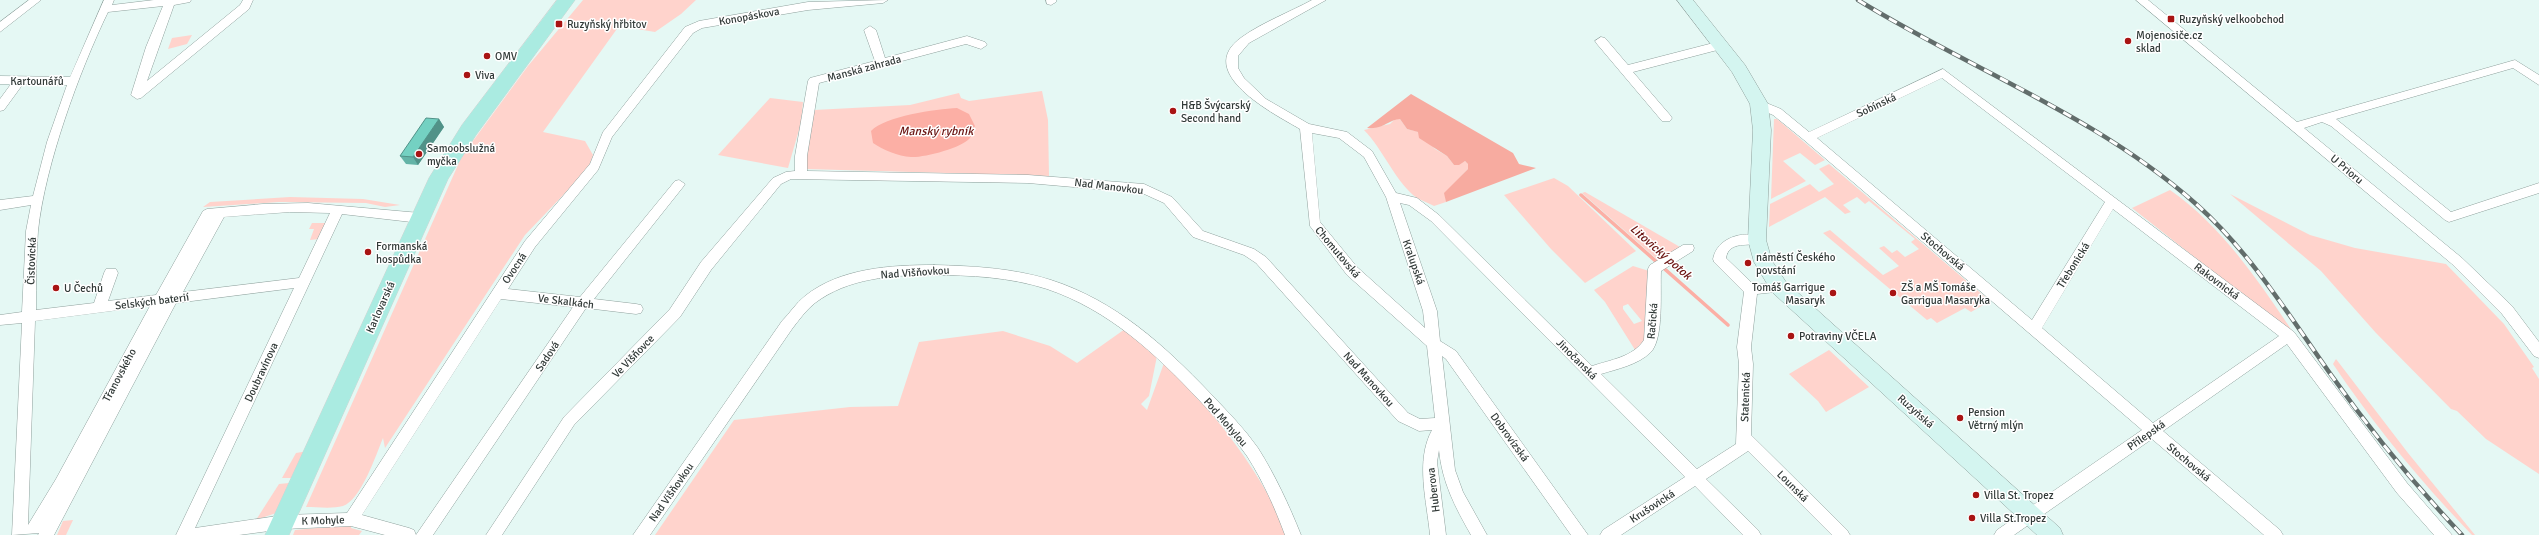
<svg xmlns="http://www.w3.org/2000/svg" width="2539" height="535" font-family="Signika,sans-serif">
  <rect width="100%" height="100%" fill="#e5f8f4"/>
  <!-- green -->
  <g fill="#ffd3cc" fill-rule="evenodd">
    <path d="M583 0H696L681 14 655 32 619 26 543 132 585 141 593 155 589 168 525 235 385 448 383 438C376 455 361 500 343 506 332 509 317 507 306 507L462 156 528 66Z"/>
    <path d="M192 35 187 44 168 49 172 38Z"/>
    <path d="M1042 91 1048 120 1049 176 805 169 814 110 910 105 959 93 961 98 969 101Z"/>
    <path d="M770 98 803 102 801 123 788 168 718 155Z"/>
    <path d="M1395 119H1400L1407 129 1419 132 1435 149 1447 156 1454 165 1465 161 1468 164V169L1445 193 1446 202 1434 206C1429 203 1422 201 1417 198 1396 183 1383 149 1364 130L1390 124Z"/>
    <path d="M1774 119H1777L1825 160 1815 165 1800 153 1783 161 1806 181 1771 199Z"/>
    <path d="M1829 164 1990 301 1971 312 1965 308 1937 323 1931 318 1927 320 1823 233 1830 230 1883 275 1899 266 1879 248 1884 246 1892 253 1897 250 1905 257 1919 249 1911 242 1915 239 1869 201 1865 204 1857 197 1843 205 1851 212 1845 214 1825 197 1769 227 1770 204 1810 184 1819 192 1834 184 1819 169Z"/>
    <path d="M1554 178 1568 186 1636 251 1585 283 1551 249 1504 195Z"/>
    <path d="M2170 190C2235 235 2276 310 2321 373 2361 430 2404 485 2452 535H2449L2381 455 2292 334 2132 208Z"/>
    <path d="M1585 192 1680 247 1659 261 1582 193Z"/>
    <path d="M2230 194 2310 235 2355 248 2446 264 2504 324 2534 367 2532 368 2539 379V474L2486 439 2457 411 2451 409 2376 333 2321 271Z"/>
    <path d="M290 197 363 199 400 205 385 207 366 203 279 202 203 207 210 202Z"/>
    <path d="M312 223H327L319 239 310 240 314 229H309Z"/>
    <path d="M1633 266 1649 271 1646 344 1637 353 1605 302 1594 290ZM1628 304 1642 321 1634 324 1623 309V306Z"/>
    <path d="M1125 329 1157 356 1149 396 1141 404 1147 410 1164 363C1215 413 1259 468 1288 535H655L734 420 850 407 898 406 919 342 1003 331 1050 346 1077 363Z"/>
    <path d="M1829 350 1869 387 1826 412 1818 401 1789 374Z"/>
    <path d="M2336 359 2408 453 2475 535H2472C2421 482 2374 425 2333 364Z"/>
    <path d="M308 451 295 478H282L296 453Z"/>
    <path d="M289 483 276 513 256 520 279 484Z"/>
    <path d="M73 520 66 535H57L63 521Z"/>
    <path d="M351 525V528L362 531 359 535H293L295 530Z"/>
  </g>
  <!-- forest -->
  <path fill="#f7aba0" d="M1411 94 1513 153 1519 164 1536 168 1446 202 1444 193 1468 169V164L1465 161 1459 165H1454L1447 156 1419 138 1418 132 1407 129 1400 119C1389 119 1384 130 1367 128Z"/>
  <!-- water -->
  <path fill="#fcafa5" d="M957 108 969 114 975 126C973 130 972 135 970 138 962 148 923 158 911 157 898 156 883 150 873 143L871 131C885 116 936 109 957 108Z"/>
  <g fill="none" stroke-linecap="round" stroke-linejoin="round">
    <!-- stream -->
    <path stroke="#fcafa5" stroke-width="3.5" d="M1581 195 1728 325"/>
    <!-- street casing -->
    <g stroke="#8fa19d" stroke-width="1">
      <g id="street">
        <path d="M29 0H41L0 32V22Z"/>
        <path d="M104 0H114L112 5 154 0H191L190 2 174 5 147 81 240 5 243 0H253L249 9 141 98 137 99 131 95 146 47 163 6 108 12C79 72 45 165 38 231 36 257 36 284 36 310L94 303 104 273 106 269H116L118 273 108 301 156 295 203 211 207 209 263 204 308 203 420 213 426 218 420 223 342 214 195 528 284 515 347 513 525 241 590 164 603 132 685 27 699 21 808 2 888 0 883 3 808 10 702 28 693 33 612 137 598 170 535 247 508 289 580 297 675 181 679 180 685 184 683 187 594 299 636 304 641 305 643 309 641 313 636 314 586 308 433 535H385L351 526 284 529 239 535H176L294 288 176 303 54 535H38L39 533 12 535 22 323 0 325V315L22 312 26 231 31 205 0 210V200L33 196 47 142 67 85 23 84 4 110 0 111V99L11 84H0V76L70 77ZM290 212 330 213 299 278 183 292 224 217ZM501 299 573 307 416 535 414 530 409 528 362 515ZM150 306 56 479 28 525 35 321Z"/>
        <path d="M1046 0H1056V2L1051 5 1047 4Z"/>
        <path d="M1312 0H1326L1249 43 1238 56V68L1244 78 1266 99 1309 124 1347 132 1372 151 1396 193 1417 198 1439 215 1592 366C1610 360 1633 357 1644 340L1648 269 1650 265 1683 245H1693L1694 248 1693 251 1661 271C1660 291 1664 338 1651 352 1638 365 1617 369 1601 374L1697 469 1736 444 1739 364 1737 347 1744 292 1714 262 1713 259C1717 238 1742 230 1762 237L1763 240 1762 243C1749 247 1729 240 1726 258L1754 285 1779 282 1784 283 1786 287 1784 291 1757 294 1751 347 1753 364 1751 435 1847 530 1850 535H1832L1748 451 1706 479 1758 530 1761 535H1743L1695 486 1621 535H1600L1603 530 1685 477 1431 221 1409 205 1400 203 1437 311 1440 341 1456 351 1588 535H1571L1446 359 1442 356 1455 470 1463 492 1487 535H1471C1455 507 1442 482 1439 450L1437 462 1446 535H1430C1427 502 1415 461 1432 430L1419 431 1398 421 1256 263 1244 255 1193 237 1164 203 1142 193 1028 183 791 179 781 184 711 270 680 317 574 425 502 535H486L564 417 670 309 701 262 773 178 786 172 795 171V156L808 81 810 78 875 61 864 30 870 26 876 30 885 58 967 36 985 42 987 45 981 49 966 44 819 83 807 156V171L1028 175 1144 184 1172 197 1203 231 1254 249 1266 257 1408 413 1420 419 1435 418 1427 346 1347 275 1310 226 1300 129C1274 114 1192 72 1242 37 1263 22 1290 12 1312 0ZM1312 133 1339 138 1364 157 1386 197 1423 311 1425 328 1357 267 1320 222Z"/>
        <path d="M2136 0H2148L2297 122 2515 60 2539 75V85L2513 68 2336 119 2451 212 2539 183V193L2449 222 2445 220 2331 126 2322 122 2304 128 2462 258 2512 306 2539 342V358L2534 356 2502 314 2452 264Z"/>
        <path d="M1601 37 1605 38 1628 65 1721 41 1727 45 1725 48 1633 72 1670 115 1672 118 1670 121H1662L1597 44 1595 41Z"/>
        <path d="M1943 69 2294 332 2407 483 2452 535H2434L2397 493 2287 344 2163 431 2280 530 2283 535H2264L2152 439 2014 535H1994L1997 530 2142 430 1804 140 1773 115 1755 107 1753 104 1759 100 1781 109 1809 132ZM1942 78 2105 202 2032 320 1817 138ZM2113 209 2279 336 2153 423 2042 328Z"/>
        <path d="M934 265C973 266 1013 268 1051 280 1116 301 1164 345 1210 393 1227 411 1244 428 1258 448 1275 475 1289 505 1301 535H1285C1275 508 1263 481 1247 456 1233 436 1217 419 1200 401 1156 354 1109 310 1047 289 1010 277 970 275 932 275 892 275 848 278 815 303 806 310 799 320 792 329L650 535H633L782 321C790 313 796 303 805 296 840 268 891 265 934 265Z"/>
      </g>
    </g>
    <!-- secondary casing -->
    <g stroke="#8fa19d" stroke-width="1">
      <path id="secondary" d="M1677 0H1693L1745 65 1768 104 1771 130 1766 240 1772 261 1786 282 2060 528 2063 535H2037L1772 292 1754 262 1748 240 1753 130 1750 104 1732 72Z"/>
    </g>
    <!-- primary casing -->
    <g stroke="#d2d4d3" stroke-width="1">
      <path id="primary" d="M557 0H575L476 135 448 179 289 535H265L429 178 462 125Z"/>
    </g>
    <!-- street -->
    <use href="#street" fill="#fff" fill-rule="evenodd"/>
    <!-- secondary -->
    <use href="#secondary" fill="#d4f5f0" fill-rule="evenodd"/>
    <!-- primary -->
    <use href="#primary" fill="#aaebe1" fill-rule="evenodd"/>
    <!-- rail casing -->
    <g stroke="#626d6b" stroke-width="4.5">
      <path id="rail" d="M1858 0C1970 69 2097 116 2196 204 2250 252 2288 314 2329 372 2370 430 2414 484 2462 535"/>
    </g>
    <!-- rail -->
    <use href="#rail" stroke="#fff" stroke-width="3" stroke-dasharray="9" stroke-linecap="butt"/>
  </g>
  <!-- wall -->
  <path fill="#64b4a7" d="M439 119 444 127 418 165 406 164 400 156Z"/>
  <!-- shaded-wall -->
  <path fill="#519288" d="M439 119 444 127 418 165 413 157Z"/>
  <!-- building -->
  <path fill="#74d1c2" stroke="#519288" d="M426 118 439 119 413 157 400 156Z"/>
  <!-- markers -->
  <g fill="#a81413" stroke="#fff" stroke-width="1.5">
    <rect x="2167" y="15" width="8" height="8" rx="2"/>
    <rect x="555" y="20" width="8" height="8" rx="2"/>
    <circle cx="2128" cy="41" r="4"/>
    <circle cx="487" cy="56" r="4"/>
    <circle cx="467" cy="75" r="4"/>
    <circle cx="1173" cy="111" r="4"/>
    <circle cx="419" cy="154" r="4"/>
    <circle cx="368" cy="252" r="4"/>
    <circle cx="1748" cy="263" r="4"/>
    <circle cx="56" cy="288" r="4"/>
    <circle cx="1833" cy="293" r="4"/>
    <circle cx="1893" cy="293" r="4"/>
    <circle cx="1791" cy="336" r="4"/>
    <circle cx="1960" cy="418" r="4"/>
    <circle cx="1976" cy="495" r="4"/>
    <circle cx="1972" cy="518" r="4"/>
  </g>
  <g text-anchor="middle" stroke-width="3" stroke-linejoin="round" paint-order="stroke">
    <!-- street labels -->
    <g font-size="11" fill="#323a38" stroke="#fff">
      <text transform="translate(749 16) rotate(-10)" y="4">Konopáskova</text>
      <text transform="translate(864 68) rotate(-15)" y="4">Manská zahrada</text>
      <text x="37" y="85">Kartounářů</text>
      <text transform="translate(1876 105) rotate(-25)" y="4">Sobínská</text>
      <text transform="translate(2347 169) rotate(40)" y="4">U Prioru</text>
      <text transform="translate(1109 186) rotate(7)" y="4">Nad Manovkou</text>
      <text transform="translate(1943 251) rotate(40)" y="4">Stochovská</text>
      <text transform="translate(1338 252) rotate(50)" y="4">Chomutovská</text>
      <text transform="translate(31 261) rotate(-88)" y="4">Čistovická</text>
      <text transform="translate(1414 262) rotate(71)" y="4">Kralupská</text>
      <text transform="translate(2073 265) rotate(-58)" y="4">Třebonická</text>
      <text transform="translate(514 268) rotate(-56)" y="4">Ovocná</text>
      <text transform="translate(915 272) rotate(-4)" y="4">Nad Višňovkou</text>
      <text transform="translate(2217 281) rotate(37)" y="4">Rakovnická</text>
      <text transform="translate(152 301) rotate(-7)" y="4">Selských baterií</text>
      <text transform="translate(566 301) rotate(7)" y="4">Ve Skalkách</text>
      <text transform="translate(380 307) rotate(-66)" y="4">Karlovarská</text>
      <text transform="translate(1652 321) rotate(-85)" y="4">Račická</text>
      <text transform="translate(547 356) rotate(-56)" y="4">Sadová</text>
      <text transform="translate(633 356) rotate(-46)" y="4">Ve Višňovce</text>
      <text transform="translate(1577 359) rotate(45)" y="4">Jinočanská</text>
      <text transform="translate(261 372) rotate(-65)" y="4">Doubravínova</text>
      <text transform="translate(119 375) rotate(-62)" y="4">Třanovského</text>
      <text transform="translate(1369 379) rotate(48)" y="4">Nad Manovkou</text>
      <text transform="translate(1745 397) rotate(-88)" y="4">Statenická</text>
      <text transform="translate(1916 411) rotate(42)" y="4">Ruzyňská</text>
      <text transform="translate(1226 422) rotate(49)" y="4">Pod Mohylou</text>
      <text transform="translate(2146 435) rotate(-35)" y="4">Přílepská</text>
      <text transform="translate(1510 437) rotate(54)" y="4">Dobrovízská</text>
      <text transform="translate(2189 462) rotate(40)" y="4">Stochovská</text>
      <text transform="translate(1793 486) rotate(45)" y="4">Lounská</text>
      <text transform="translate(1433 490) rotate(-97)" y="4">Huberova</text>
      <text transform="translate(671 492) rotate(-55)" y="4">Nad Višňovkou</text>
      <text transform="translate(1652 506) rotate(-33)" y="4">Krušovická</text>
      <text transform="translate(323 520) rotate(-2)" y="4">K Mohyle</text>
    </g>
    <!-- poi labels -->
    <g font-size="11" fill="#323a38" stroke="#fff" text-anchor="start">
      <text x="2179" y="23">Ruzyňský velkoobchod</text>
      <text x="567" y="28">Ruzyňský hřbitov</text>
      <text x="2136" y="39">Mojenosiče.cz<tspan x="2136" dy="13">sklad</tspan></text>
      <text x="495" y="60">OMV</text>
      <text x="475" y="79">Viva</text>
      <text x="1181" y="109">H&amp;B Švýcarský<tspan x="1181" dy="13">Second hand</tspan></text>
      <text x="427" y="152">Samoobslužná<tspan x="427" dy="13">myčka</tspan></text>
      <text x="376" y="250">Formanská<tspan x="376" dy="13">hospůdka</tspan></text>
      <text x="1756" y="261">náměstí Českého<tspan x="1756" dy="13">povstání</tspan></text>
      <text x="1825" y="291" text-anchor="end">Tomáš Garrigue<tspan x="1825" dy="13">Masaryk</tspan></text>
      <text x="1901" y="291">ZŠ a MŠ Tomáše<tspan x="1901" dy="13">Garrigua Masaryka</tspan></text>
      <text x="64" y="292">U Čechů</text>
      <text x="1799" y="340">Potraviny VČELA</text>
      <text x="1968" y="416">Pension<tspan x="1968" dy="13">Větrný mlýn</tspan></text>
      <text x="1984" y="499">Villa St. Tropez</text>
      <text x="1980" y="522">Villa St.Tropez</text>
    </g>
    <!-- water labels -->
    <g font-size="12" font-style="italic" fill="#69120f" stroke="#fff">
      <text x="936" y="135">Manský rybník</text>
      <text transform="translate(1661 252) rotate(41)" y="4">Litovický potok</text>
    </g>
  </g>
</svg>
